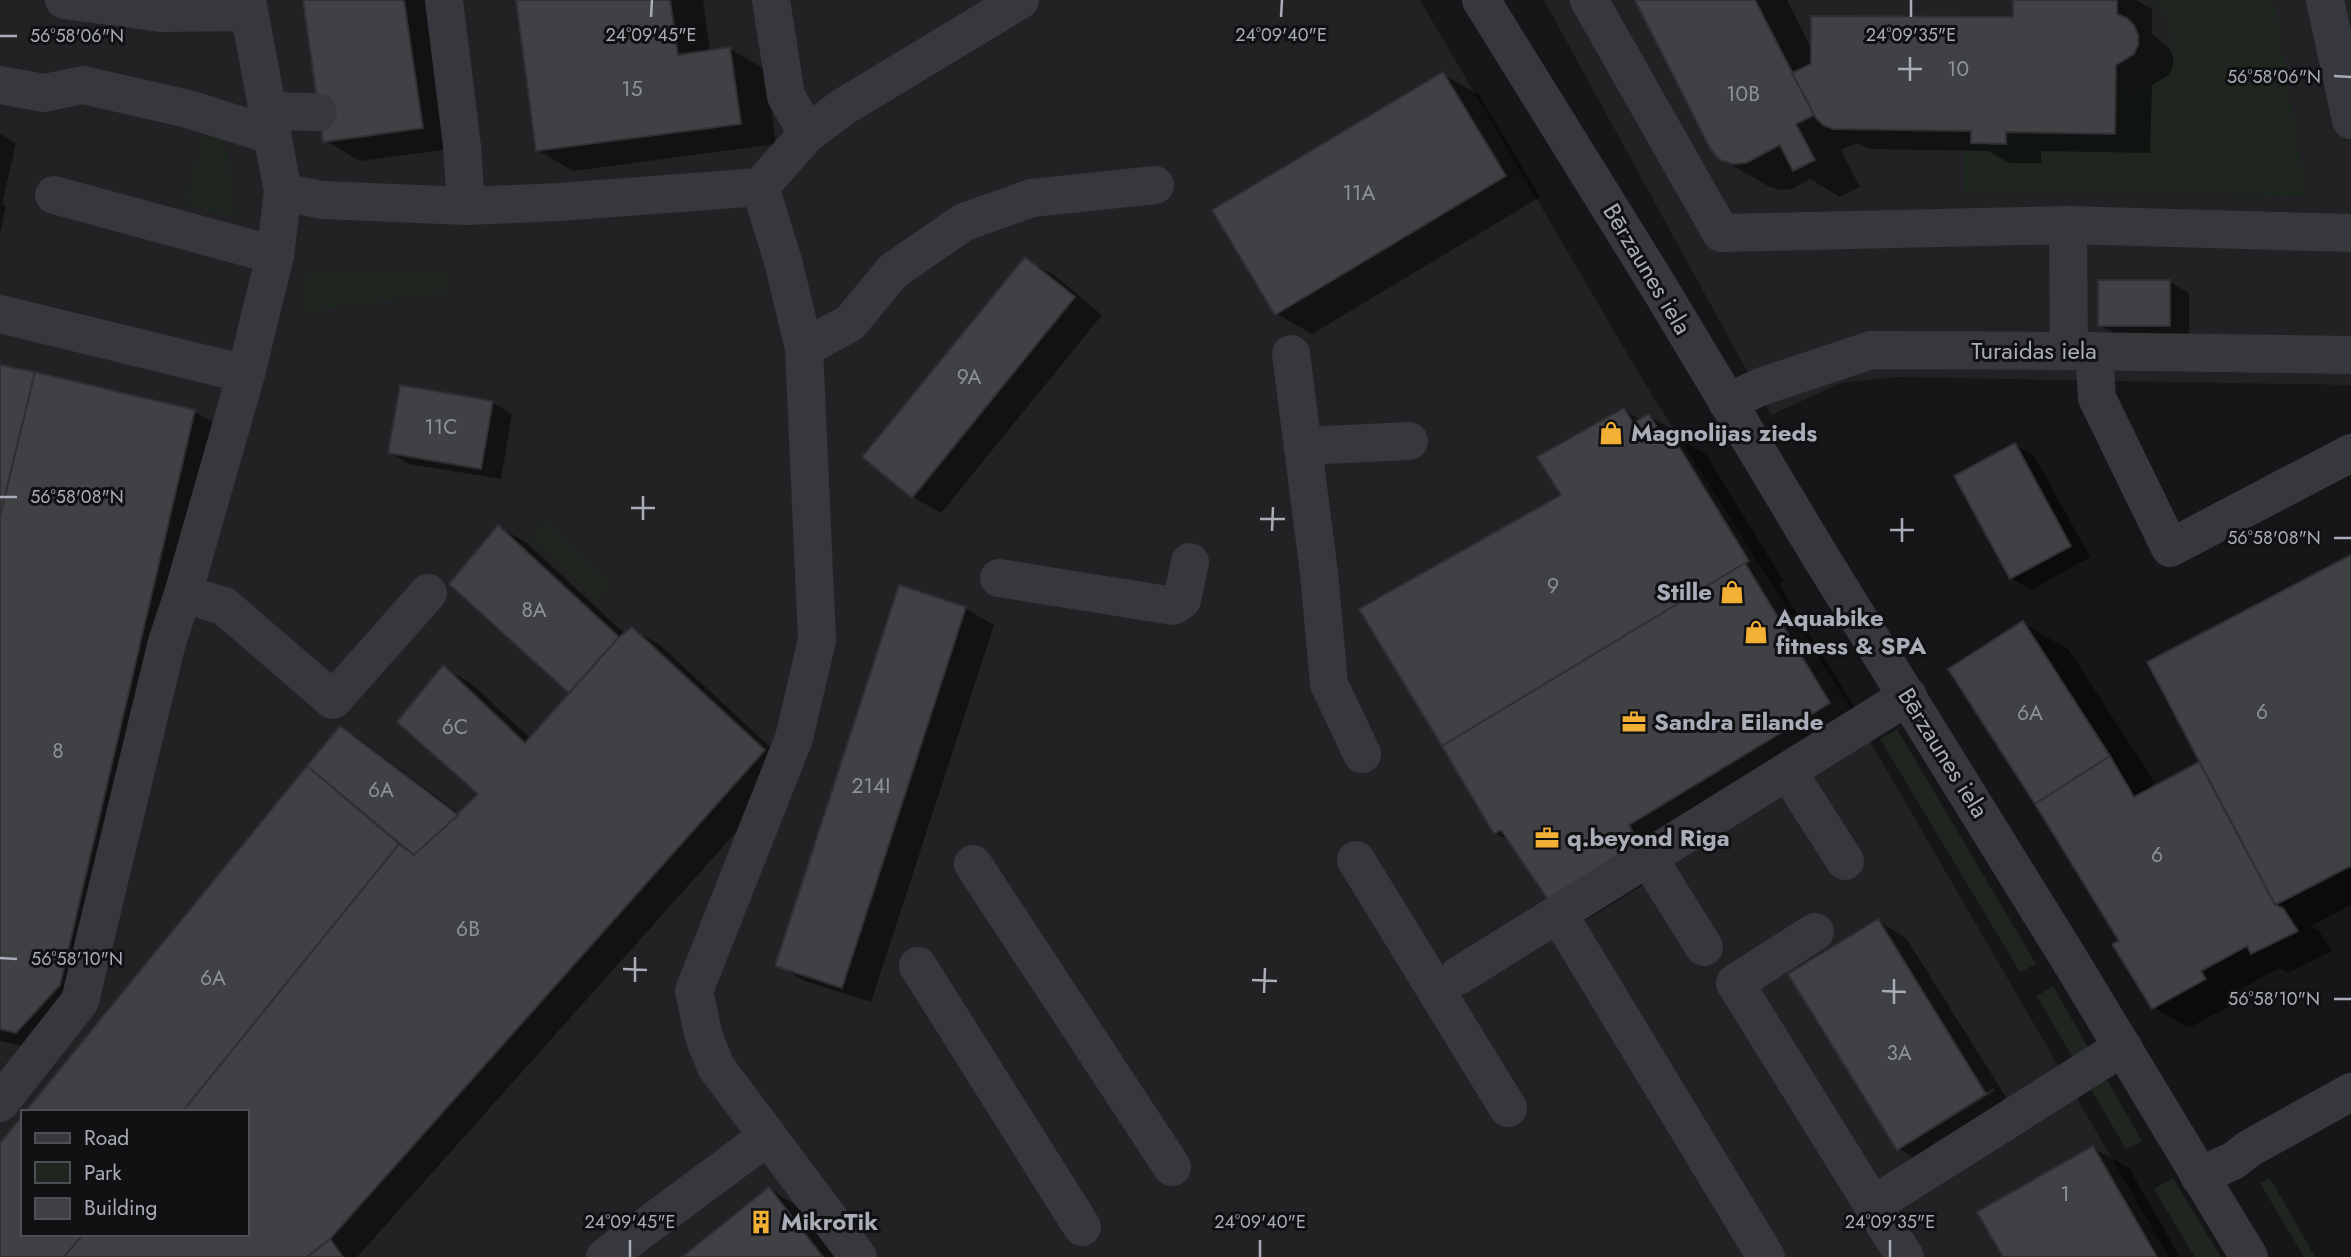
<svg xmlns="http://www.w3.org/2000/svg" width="2351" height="1257" font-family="Jost,sans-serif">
  <rect width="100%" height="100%" fill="#161618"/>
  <!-- built -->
  <g fill="#222225" fill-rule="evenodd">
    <path d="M0 0H1420L1644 382 1856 717 2169 1257H0ZM23 1112H247V1234H23Z"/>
    <path d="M1544 0H2351V385L1896 377 1841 383 1771 415Z"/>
  </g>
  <!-- green -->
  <g fill="#1e261f">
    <path d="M2153 0H2274L2302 168 2304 196 1964 192V131H1971L2006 144V132L2115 134 2116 87 2129 93C2135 91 2144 90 2149 86 2180 69 2176 20 2153 0Z"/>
    <path d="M203 134 225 137 236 217 192 207 185 201Z"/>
    <path d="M309 272 447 273 450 287 449 292 303 312 300 307Z"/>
    <path d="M544 520 613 586 597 601 529 537Z"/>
    <path d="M1897 729 2036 964 2020 972 1880 739Z"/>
    <path d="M2053 986 2090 1051 2074 1060 2037 996Z"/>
    <path d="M2105 1076 2142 1141 2126 1149 2089 1086Z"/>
    <path d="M2173 1178 2221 1257H2195L2154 1189Z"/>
    <path d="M2270 1178 2315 1257H2304L2260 1183Z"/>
  </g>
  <!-- shadow -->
  <g fill="#0007" fill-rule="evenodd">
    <path d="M305 0H436L458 148 360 161 324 140Z"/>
    <path d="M517 0H703L710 52 730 49 766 70 776 144 573 171 537 150Z"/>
    <path d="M1636 0H1787L1813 52 2015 19V0H2136L2152 9V34L2169 48 2173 56V66L2169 75 2152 85 2150 153 2041 151V163H2009L1988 151 1870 149 1857 143 1841 150 1860 187 1840 197 1810 179 1792 189 1780 190 1768 186 1721 159Z"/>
    <path d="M1443 74 1479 95 1540 197 1312 334 1277 314Z"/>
    <path d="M0 134 16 143 2 204 6 206 0 234Z"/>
    <path d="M1025 259 1054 275 1102 315 941 513 913 497Z"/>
    <path d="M2169 282 2189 293V336H2120L2100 325Z"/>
    <path d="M0 366 195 412 230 432 53 1052 0 1041Z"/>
    <path d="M401 387 493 403 512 414 501 479 409 464 390 452Z"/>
    <path d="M1624 410 1641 420 1649 416 1684 436 1689 445 1706 454 1784 582 1779 584 1864 723 1663 846 1675 865 1586 920 1551 900 1512 843 1495 833 1564 496Z"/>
    <path d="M2015 445 2035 457 2090 557 2031 590 2011 578Z"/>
    <path d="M499 527 527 543 625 634 632 629 660 645 793 768 357 1257H0V1146L23 1234H247V1112H27L340 728 360 739 460 814 481 794 443 667 472 684 531 739 571 693 451 584Z"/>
    <path d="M2351 557V905L2311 926 2319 931 2332 951 2288 973 2279 968 2236 992 2241 1000 2189 1028 2153 1007 2121 942 2023 623 2069 650 2155 783 2150 786 2152 789 2202 763Z"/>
    <path d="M900 587 966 609 994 625 871 1002 805 981 777 965Z"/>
    <path d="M1878 921 1906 938 2014 1110 1927 1165 1898 1148ZM1993 1088 1995 1091 1909 1144V1140Z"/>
    <path d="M2093 1148 2129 1168 2180 1257H2005Z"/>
    <path d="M769 1189 797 1206 837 1257H684Z"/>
  </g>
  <!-- building -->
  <g fill="#404145" stroke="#303034" stroke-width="2">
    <path d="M303 0H404L423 128 323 142Z"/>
    <path d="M516 0H670L678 55 730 47 741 124 536 151Z"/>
    <path d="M1635 0H1755L1814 115 1796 124 1815 160 1793 171 1780 145 1746 163 1733 164 1720 160 1711 150Z"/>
    <path d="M2013 0H2117V14L2127 18 2134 25 2138 35V45L2134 54 2116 65 2115 134 2006 132V144L1971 143V131L1833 129 1823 125 1816 118 1792 73 1811 64V16L2013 17Z"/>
    <path d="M1443 72 1506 176 1275 315 1212 210Z"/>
    <path d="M1025 257 1075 297 912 498 862 457Z"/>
    <rect x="2098" y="280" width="72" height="46"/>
    <path d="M0 365 35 372 0 517Z"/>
    <path d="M35 372 195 410 60 985 16 1033 0 1029V517Z"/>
    <path d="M400 385 493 401 481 469 388 453Z"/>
    <path d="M1624 408 1633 423 1649 414 1662 436 1670 432 1749 561 1442 746 1359 609 1561 495 1537 457Z"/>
    <path d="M2015 443 2071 546 2010 579 1954 476Z"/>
    <path d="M498 525 619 637 569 693 449 584Z"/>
    <path d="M2351 555V866L2275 905 2147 662Z"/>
    <path d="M1745 563 1830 703 1629 825 1640 845 1549 901 1501 830 1494 834 1442 746Z"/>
    <path d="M899 585 966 607 842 988 775 966Z"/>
    <path d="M2023 621 2110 756 2035 804 1948 669Z"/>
    <path d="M632 627 765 750 330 1239 307 1257H64L83 1234H247V1112H182L399 844 414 855 478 794 397 722 443 665 525 743 619 637Z"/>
    <path d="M340 726 458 815 414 855 307 766Z"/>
    <path d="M2110 756 2134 797 2199 762 2275 905 2283 908 2298 931 2251 954 2247 946 2201 971 2206 979 2152 1009 2112 944 2119 941 2035 804Z"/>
    <path d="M307 766 399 844 182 1112H25Z"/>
    <path d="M1878 919 1986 1094 1897 1150 1788 974Z"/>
    <path d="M23 1115V1234H83L64 1257H0V1143Z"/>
    <path d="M2093 1146 2157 1257H2003L1977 1212Z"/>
    <path d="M769 1187 823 1257H682Z"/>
    <path d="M330 1239 343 1257H307Z"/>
  </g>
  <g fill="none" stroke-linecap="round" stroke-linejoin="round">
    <!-- minor -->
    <g stroke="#37383d" stroke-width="38">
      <path d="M64 0 161 13 248 12"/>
      <path d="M444 0 462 146 466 206"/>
      <path d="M771 0 786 96 807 134"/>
      <path d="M1481 0 1657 284 1820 556 2068 957 2249 1257"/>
      <path d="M1589 0 1721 233 2068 225 2351 233"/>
      <path d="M2325 0 2351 120"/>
      <path d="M0 85 44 93 83 85 188 109 271 135"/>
      <path d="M266 111 318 112"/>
      <path d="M760 187 783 261 804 348 817 640 794 738 694 991 704 1037 716 1067 858 1257"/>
      <path d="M283 192 322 200 466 206 560 202 760 187 807 134 843 107 1020 0"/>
      <path d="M54 195 275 255"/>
      <path d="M2068 225 2069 351"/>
      <path d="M0 314 246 374"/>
      <path d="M804 348 850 323 893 271 964 222 1032 198 1155 185"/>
      <path d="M2094 351 2097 398 2170 548 2351 453"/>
      <path d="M1291 354 1319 573 1329 684 1362 754"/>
      <path d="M1727 402 1763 386 1871 350 2069 351 2351 355"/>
      <path d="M1303 446 1409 441"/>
      <path d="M999 578 1173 606 1182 600 1190 562"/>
      <path d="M183 594 224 606 333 700 428 593"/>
      <path d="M1788 772 1845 861"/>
      <path d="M1649 859 1704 947"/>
      <path d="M1356 860 1508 1108"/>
      <path d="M973 864 1172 1167"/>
      <path d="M1559 915 1766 1257"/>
      <path d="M1815 932 1735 983 1905 1257"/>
      <path d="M918 966 1082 1227"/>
      <path d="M1458 976 1908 696"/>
      <path d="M0 1103 80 1001 167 642 183 594 246 374 275 255 283 192 247 0"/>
      <path d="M2199 1176 2233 1161 2250 1148 2351 1092"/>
      <path d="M1873 1205 2123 1047"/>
      <path d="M605 1257 768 1136"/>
    </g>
  </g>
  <!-- ticks -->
  <path fill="none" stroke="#a8adb8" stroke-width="2.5" d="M651 17 652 0M1281 17 1282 0M1911 17V0M0 36H17M1898 69H1922M2334 76 2351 77M1910 81V57M0 497H17M631 508H655M1260 519H1285M643 520V496M1890 530H1914M1272 531 1273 507M2334 538H2351M1902 542V518M0 958 17 959M623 969 647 970M1252 980 1277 981M635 982V957M1882 991 1906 992M1264 993 1265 968M2334 999H2351M1894 1004V979M630 1257V1240M1260 1257V1240M1890 1257V1240"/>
  <!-- icons -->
  <defs>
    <g id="shop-bare" transform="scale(1.89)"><path d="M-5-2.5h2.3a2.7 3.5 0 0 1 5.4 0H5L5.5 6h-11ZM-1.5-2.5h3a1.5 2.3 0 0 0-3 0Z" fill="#f2b134" stroke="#111113" stroke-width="2.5" paint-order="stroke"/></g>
    <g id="office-bare" transform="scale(1.89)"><path d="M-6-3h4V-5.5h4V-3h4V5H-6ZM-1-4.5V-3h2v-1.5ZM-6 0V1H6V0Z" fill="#f2b134" stroke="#111113" stroke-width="2.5" paint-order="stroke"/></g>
    <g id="building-bare" transform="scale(1.89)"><path d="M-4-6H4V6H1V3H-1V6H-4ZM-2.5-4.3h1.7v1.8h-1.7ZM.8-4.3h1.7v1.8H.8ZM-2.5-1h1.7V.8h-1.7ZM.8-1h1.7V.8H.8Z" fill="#f2b134" stroke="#111113" stroke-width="2.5" paint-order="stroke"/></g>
  </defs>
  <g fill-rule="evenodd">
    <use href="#shop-bare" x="1611" y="433"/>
    <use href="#shop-bare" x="1732" y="592"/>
    <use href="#shop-bare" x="1756" y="632"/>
    <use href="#office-bare" x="1634" y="722"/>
    <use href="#office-bare" x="1547" y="838"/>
    <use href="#building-bare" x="761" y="1222"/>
  </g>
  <g text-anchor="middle" stroke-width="6" stroke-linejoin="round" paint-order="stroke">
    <!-- number labels -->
    <g font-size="21" fill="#8e929b">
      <text x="1958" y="76">10</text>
      <text x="632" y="96">15</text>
      <text x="1743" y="101">10B</text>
      <text x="1359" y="200">11A</text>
      <text x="969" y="384">9A</text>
      <text x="441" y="434">11C</text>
      <text x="1553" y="593">9</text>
      <text x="534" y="617">8A</text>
      <text x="2262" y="719">6</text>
      <text x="2030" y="720">6A</text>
      <text x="455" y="734">6C</text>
      <text x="58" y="758">8</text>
      <text x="871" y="793">214I</text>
      <text x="381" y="797">6A</text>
      <text x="2157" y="862">6</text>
      <text x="468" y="936">6B</text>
      <text x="213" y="985">6A</text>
      <text x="1899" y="1060">3A</text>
      <text x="2065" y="1201">1</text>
    </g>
    <!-- street labels -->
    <g font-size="24" fill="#a8adb8" stroke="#111113">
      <text transform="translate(1647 269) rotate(59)" y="8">Bērzaunes iela</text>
      <text x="2034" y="359">Turaidas iela</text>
      <text transform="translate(1943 753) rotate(58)" y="8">Bērzaunes iela</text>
    </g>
    <!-- poi labels -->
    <g font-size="24" font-weight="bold" fill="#a8adb8" stroke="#111113" text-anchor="start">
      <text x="1631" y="441">Magnolijas zieds</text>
      <text x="1712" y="600" text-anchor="end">Stille</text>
      <text x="1776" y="626">Aquabike<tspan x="1776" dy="28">fitness &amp; SPA</tspan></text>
      <text x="1654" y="730">Sandra Eilande</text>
      <text x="1567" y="846">q.beyond Riga</text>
      <text x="781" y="1230">MikroTik</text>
    </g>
  </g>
  <g font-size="18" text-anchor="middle" fill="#a8adb8" stroke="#111113" stroke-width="6" stroke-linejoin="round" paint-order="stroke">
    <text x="651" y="41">24°09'45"E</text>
    <text x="1281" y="41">24°09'40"E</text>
    <text x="1911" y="41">24°09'35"E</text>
    <text x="77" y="42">56°58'06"N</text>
    <text x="2274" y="83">56°58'06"N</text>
    <text x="77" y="503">56°58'08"N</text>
    <text x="2274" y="544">56°58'08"N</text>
    <text x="77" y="965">56°58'10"N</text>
    <text x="2274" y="1005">56°58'10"N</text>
    <text x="630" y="1228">24°09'45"E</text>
    <text x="1260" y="1228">24°09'40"E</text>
    <text x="1890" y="1228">24°09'35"E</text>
  </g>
  <!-- legend -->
  <rect x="21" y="1110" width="228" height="126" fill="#111113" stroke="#4d4f55" stroke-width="2"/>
  <rect x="35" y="1133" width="35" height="10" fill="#37383d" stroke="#4d4f55" stroke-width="2"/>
  <text x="84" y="1145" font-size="21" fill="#a8adb8">Road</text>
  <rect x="35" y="1162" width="35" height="21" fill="#1e261f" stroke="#4d4f55" stroke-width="2"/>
  <text x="84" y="1180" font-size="21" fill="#a8adb8">Park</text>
  <rect x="35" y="1198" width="35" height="21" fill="#404145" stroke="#4d4f55" stroke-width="2"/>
  <text x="84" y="1215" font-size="21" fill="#a8adb8">Building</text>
</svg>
